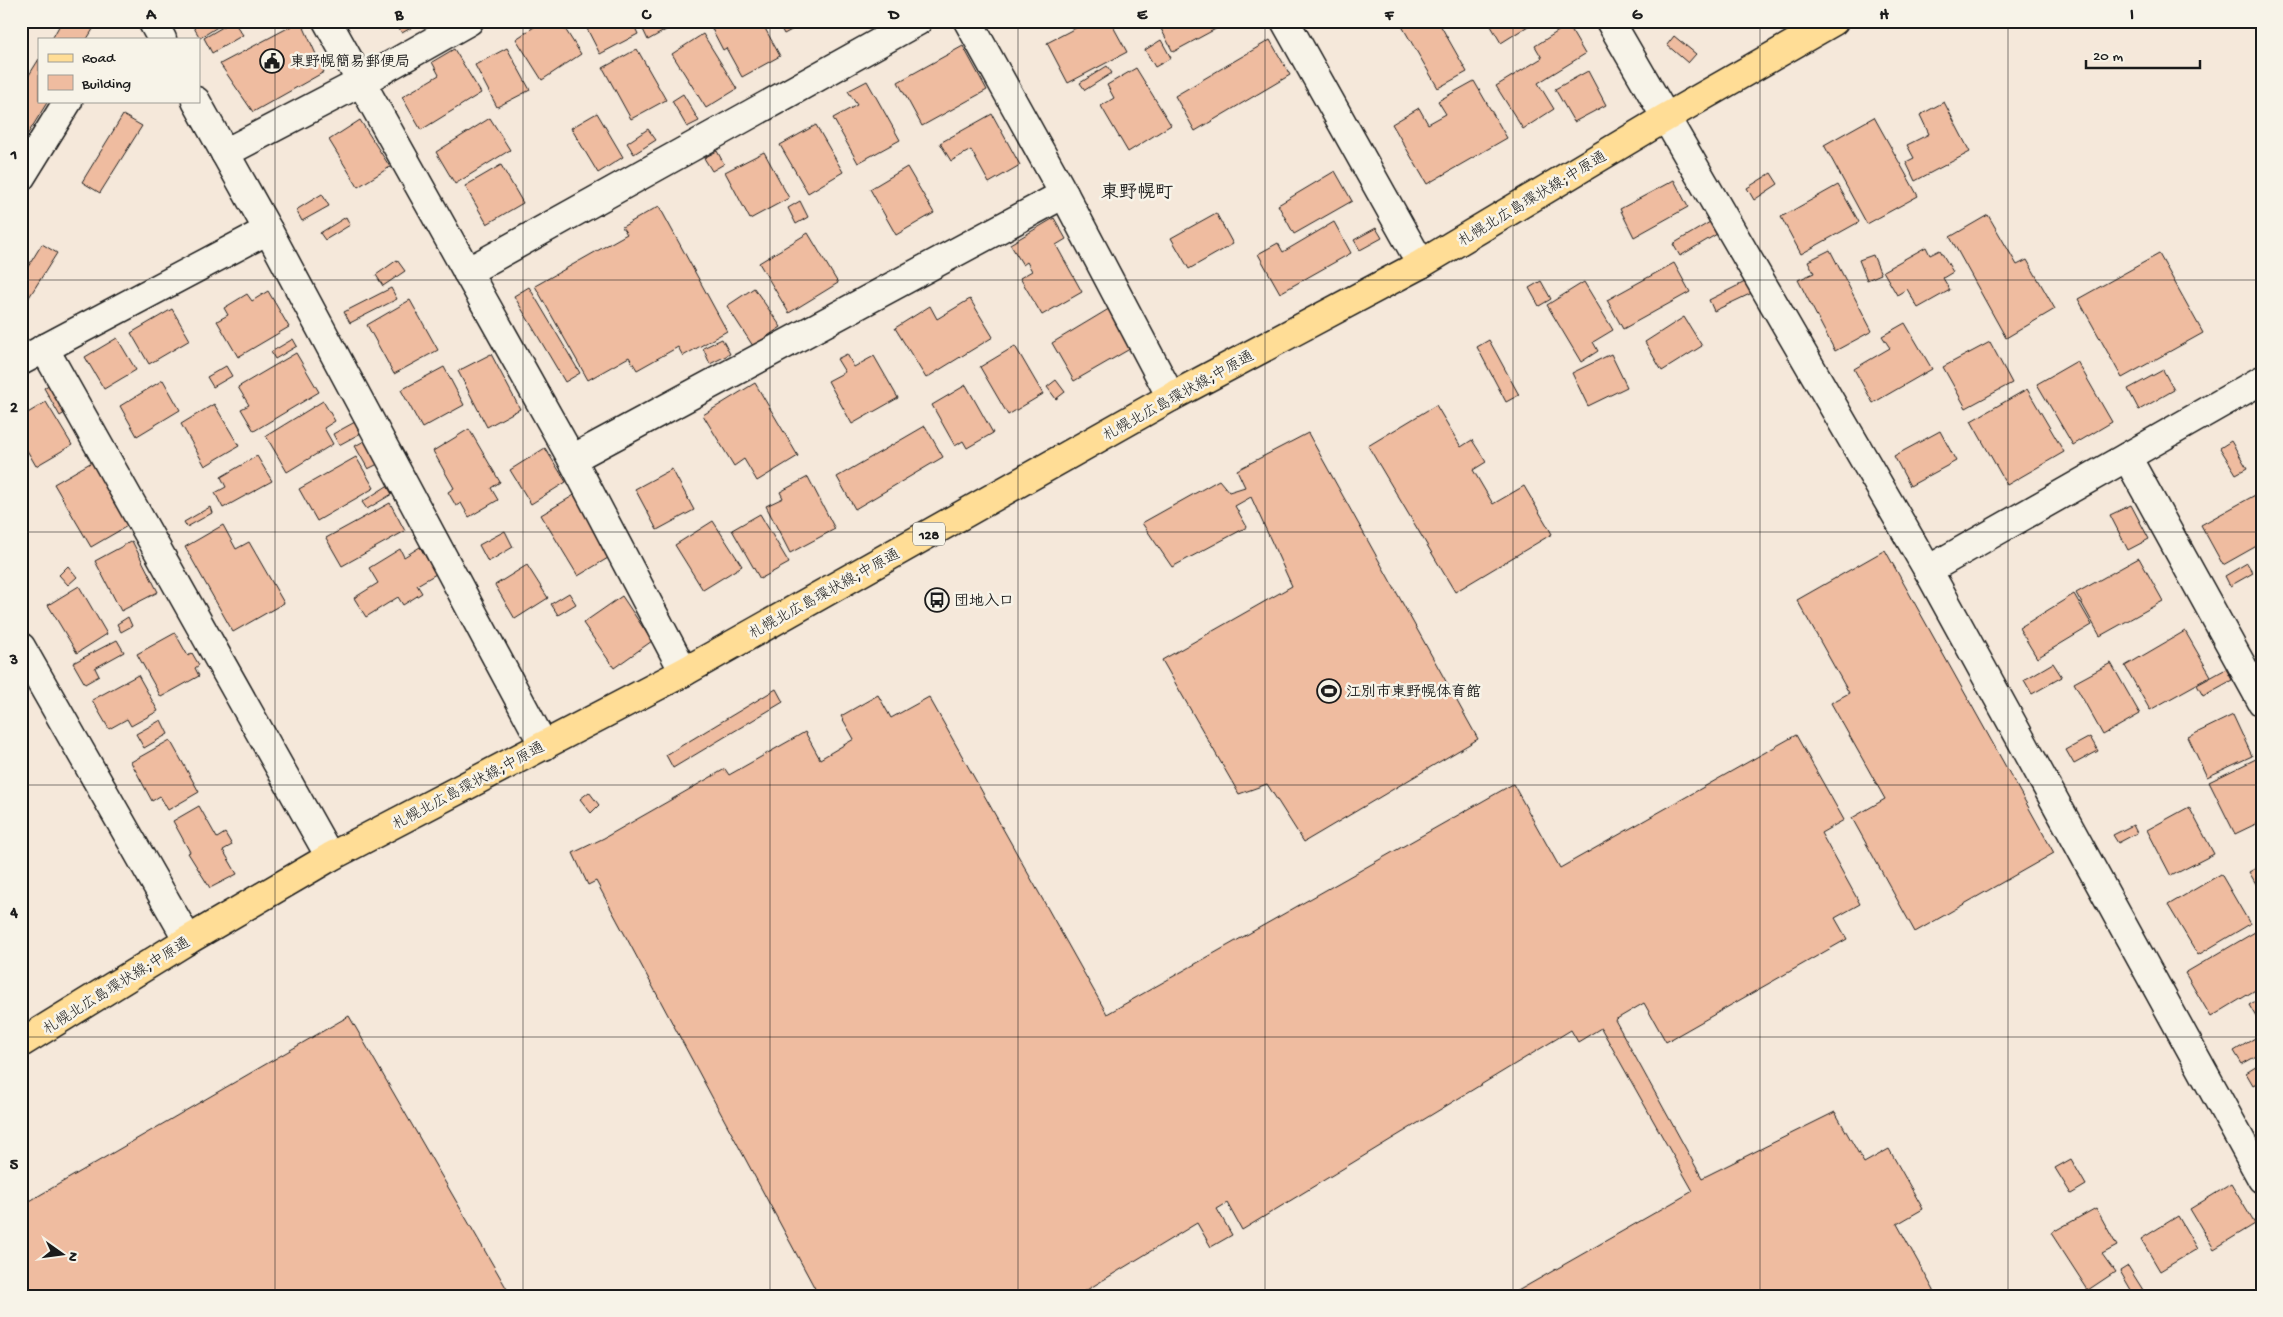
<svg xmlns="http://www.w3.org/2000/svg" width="2283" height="1317" font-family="'Gochi Hand','Klee One',sans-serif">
  <rect width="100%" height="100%" fill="#f5e8da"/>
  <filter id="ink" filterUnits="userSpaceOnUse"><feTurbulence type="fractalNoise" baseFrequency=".02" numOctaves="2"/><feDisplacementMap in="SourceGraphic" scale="10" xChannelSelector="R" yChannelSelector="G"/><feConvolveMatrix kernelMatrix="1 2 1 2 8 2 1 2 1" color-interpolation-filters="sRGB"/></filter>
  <g filter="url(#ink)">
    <!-- building -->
    <g fill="#efbca0" stroke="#1c1c1c">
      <path d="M62 21H98L87 39H52Z"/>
      <path d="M190 21H227L200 38Z"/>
      <path d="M233 21 243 35 212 53 204 38Z"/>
      <path d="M301 21 324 72 253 112 220 64Z"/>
      <path d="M395 21H423L402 33Z"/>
      <path d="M543 21H560L581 54 542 80 516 39Z"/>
      <path d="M583 21H632L638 34 600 54Z"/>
      <path d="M639 21H682L648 40Z"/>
      <path d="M722 21H761L780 56 742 77 726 48 723 50 711 27Z"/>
      <path d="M777 21H808L784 34Z"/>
      <path d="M1089 21H1110L1127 52 1068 83 1047 43Z"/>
      <path d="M1157 21H1221L1223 25 1173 52Z"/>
      <path d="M1399 21H1438L1467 72 1438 88Z"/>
      <path d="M1488 21H1536L1501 43Z"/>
      <path d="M1568 25 1585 54 1538 83 1554 109 1523 129 1496 86 1542 58 1535 46Z"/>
      <path d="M703 34 737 89 706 108 672 54Z"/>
      <path d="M1674 36 1696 54 1688 63 1667 45Z"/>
      <path d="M1161 40 1171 58 1155 67 1145 50Z"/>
      <path d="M1270 40 1290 75 1195 131 1175 96Z"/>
      <path d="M963 46 987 90 922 126 898 82Z"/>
      <path d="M507 48 530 90 497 107 475 65Z"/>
      <path d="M454 49 481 93 421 130 402 97 439 75 432 62Z"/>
      <path d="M637 49 666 100 631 119 603 68Z"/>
      <path d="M39 59V101H48L21 145V88Z"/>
      <path d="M1107 66 1112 73 1085 90 1080 83Z"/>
      <path d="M1136 68 1171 125 1128 152 1101 106 1114 98 1107 85Z"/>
      <path d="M1588 71 1606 105 1574 122 1555 89Z"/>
      <path d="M867 81 900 140 858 163 833 118 857 105 848 91Z"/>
      <path d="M1474 81 1507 138 1427 184 1392 124 1419 108 1428 124 1446 114 1438 101Z"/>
      <path d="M683 94 699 121 687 127 672 101Z"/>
      <path d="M1944 102 1970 152 1915 181 1906 162 1914 158 1907 145 1929 134 1920 115Z"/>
      <path d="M597 113 623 157 598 173 571 128Z"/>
      <path d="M992 114 1020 165 989 183 971 150 951 161 940 143Z"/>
      <path d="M123 115 142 126 100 193 82 182Z"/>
      <path d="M1874 117 1918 196 1867 224 1824 145Z"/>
      <path d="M490 118 510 150 455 184 436 152Z"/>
      <path d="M360 120 390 167 358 187 329 140Z"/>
      <path d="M816 125 843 172 808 193 780 145Z"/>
      <path d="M648 129 656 140 634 154 627 143Z"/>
      <path d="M717 151 724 164 712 171 704 158Z"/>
      <path d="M764 152 789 198 750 219 725 172Z"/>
      <path d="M501 165 523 203 487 224 465 186Z"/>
      <path d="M907 167 934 213 896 235 870 189Z"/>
      <path d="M1335 171 1352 201 1294 234 1278 205Z"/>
      <path d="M1771 173 1778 184 1754 200 1747 188Z"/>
      <path d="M1674 180 1688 207 1634 237 1620 209Z"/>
      <path d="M1838 185 1859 222 1801 254 1781 217Z"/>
      <path d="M322 194 329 206 302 221 296 210Z"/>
      <path d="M800 201 808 217 796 224 788 208Z"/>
      <path d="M659 206 727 331 683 356 678 347 637 370 629 357 588 380 535 286 627 234 622 227Z"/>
      <path d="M1216 213 1233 244 1189 269 1171 238Z"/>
      <path d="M1988 215 2017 265 2027 260 2055 309 2006 338 1950 237Z"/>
      <path d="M346 217 350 225 325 240 320 233Z"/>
      <path d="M1054 218 1066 239 1056 245 1082 292 1042 315 1020 278 1032 271 1027 262 1023 265 1010 244Z"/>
      <path d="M1334 222 1351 253 1280 293 1258 254 1278 243 1283 252Z"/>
      <path d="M1710 222 1717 234 1680 256 1673 244Z"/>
      <path d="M1376 228 1382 238 1360 250 1354 240Z"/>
      <path d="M808 233 838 283 789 313 759 263Z"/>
      <path d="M42 244 57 253 21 310V278Z"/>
      <path d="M1926 247 1930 255 1940 250 1953 272 1943 278 1950 290 1918 308 1907 289 1897 295 1883 271Z"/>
      <path d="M1830 250 1872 331 1835 351 1798 280 1814 273 1808 261Z"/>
      <path d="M2159 254 2203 333 2122 378 2078 299Z"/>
      <path d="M1873 255 1881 274 1867 280 1859 260Z"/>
      <path d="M397 260 405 271 383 286 376 275Z"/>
      <path d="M1674 263 1690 292 1623 329 1607 300Z"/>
      <path d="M1749 280 1754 292 1714 311 1709 300Z"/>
      <path d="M1541 281 1551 299 1539 306 1529 288Z"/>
      <path d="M1584 282 1613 330 1593 342 1598 351 1581 362 1547 305Z"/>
      <path d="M529 287 580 373 565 382 514 296Z"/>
      <path d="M391 288 397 299 350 323 344 312Z"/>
      <path d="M754 288 781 327 753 346 727 306Z"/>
      <path d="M268 291 289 327 238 357 217 321 228 315 224 308 247 294 252 301Z"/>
      <path d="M970 299 993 337 926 378 895 328 930 306 937 319Z"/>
      <path d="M410 300 438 350 394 374 367 325Z"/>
      <path d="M1112 307 1135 346 1074 381 1052 343Z"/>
      <path d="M172 309 190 340 149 364 131 333Z"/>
      <path d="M1684 317 1702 346 1662 371 1645 342Z"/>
      <path d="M1905 323 1932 369 1873 403 1854 369 1890 348 1882 336Z"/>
      <path d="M117 338 136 370 104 389 85 357Z"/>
      <path d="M293 339 297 346 275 359 271 352Z"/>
      <path d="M722 339 730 354 710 364 703 348Z"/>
      <path d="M1489 340 1519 395 1506 402 1477 347Z"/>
      <path d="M1990 342 2012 383 1966 408 1943 367Z"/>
      <path d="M1015 346 1043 394 1008 415 980 367Z"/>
      <path d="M296 353 319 392 254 431 241 409 249 405 238 387Z"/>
      <path d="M491 354 520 409 487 427 458 371Z"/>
      <path d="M847 354 854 367 874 356 898 398 852 424 828 381 845 372 837 359Z"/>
      <path d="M1611 354 1627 387 1588 406 1572 373Z"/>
      <path d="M2077 361 2112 422 2073 445 2037 384Z"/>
      <path d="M226 366 232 376 213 387 207 377Z"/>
      <path d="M444 367 464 405 422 428 401 390Z"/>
      <path d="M2163 370 2174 390 2139 410 2128 389Z"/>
      <path d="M163 380 180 410 137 436 120 406Z"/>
      <path d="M1056 380 1065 392 1056 399 1047 387Z"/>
      <path d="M755 383 798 456 757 481 744 459 734 466 703 415Z"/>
      <path d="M50 384 66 412 60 416 44 388Z"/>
      <path d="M966 385 993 433 967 448 963 441 955 446 932 405Z"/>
      <path d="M2027 389 2064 452 2007 485 1971 421Z"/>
      <path d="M323 401 335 421 324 428 333 444 287 472 266 436Z"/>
      <path d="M46 402 72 445 36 466 21 440V417Z"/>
      <path d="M214 404 239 446 205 466 181 424Z"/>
      <path d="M1436 405 1461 447 1472 440 1486 462 1473 470 1493 504 1524 486 1552 534 1455 592 1368 446Z"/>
      <path d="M355 422 361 433 339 445 333 434Z"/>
      <path d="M925 426 943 457 855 509 837 477Z"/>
      <path d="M469 429 500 482 491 488 498 500 469 517 461 503 456 506 448 492 454 488 433 451Z"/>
      <path d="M1940 431 1956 461 1910 486 1894 456Z"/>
      <path d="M1308 433 1478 739 1304 842 1267 784 1239 794 1162 660 1292 586 1251 497 1235 506 1247 527 1172 567 1142 523 1219 480 1229 492 1245 487 1237 470Z"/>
      <path d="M366 440 378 464 368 469 355 446Z"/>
      <path d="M2231 441 2247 468 2236 474 2220 448Z"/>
      <path d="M545 448 566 482 531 504 510 470Z"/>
      <path d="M257 456 272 481 223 508 215 493 226 487 221 477Z"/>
      <path d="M356 457 374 488 317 521 299 489Z"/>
      <path d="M92 462 129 525 91 547 54 484Z"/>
      <path d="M672 469 694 510 657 530 635 489Z"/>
      <path d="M808 477 835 529 790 553 766 506 783 498 780 492Z"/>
      <path d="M387 486 392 494 367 509 362 502Z"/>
      <path d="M576 494 613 555 578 576 541 515Z"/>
      <path d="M2257 494 2262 502V543L2223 565 2201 525Z"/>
      <path d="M390 503 405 531 342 566 326 538Z"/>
      <path d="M2131 505 2149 539 2128 550 2110 515Z"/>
      <path d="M210 507 212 513 187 527 184 522Z"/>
      <path d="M760 514 789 563 760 579 732 530Z"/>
      <path d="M713 521 742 566 703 590 675 545Z"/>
      <path d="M223 525 236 549 249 542 284 603 233 632 185 547Z"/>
      <path d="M505 531 513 547 488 562 479 545Z"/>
      <path d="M132 541 158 592 121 611 95 561Z"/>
      <path d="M420 547 436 574 417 585 422 593 403 605 398 597 366 617 354 598 378 583 369 568 400 549 404 557Z"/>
      <path d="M1885 550 2054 853 1915 932 1852 818 1885 799 1831 703 1849 693 1797 600Z"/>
      <path d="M2139 558 2163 601 2100 636 2076 593Z"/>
      <path d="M2247 563 2253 573 2230 586 2225 576Z"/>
      <path d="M527 565 548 598 515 619 495 585Z"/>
      <path d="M68 566 77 577 68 585 59 575Z"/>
      <path d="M79 586 107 634 77 653 48 605Z"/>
      <path d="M569 593 576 604 558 615 551 604Z"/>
      <path d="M2074 594 2092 625 2037 658 2019 628Z"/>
      <path d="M622 596 652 641 614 668 583 623Z"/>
      <path d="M128 617 132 626 121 632 117 624Z"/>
      <path d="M2185 631 2211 676 2150 710 2125 666Z"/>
      <path d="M175 633 188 656 192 653 199 665 195 668 199 676 161 697 137 654Z"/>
      <path d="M117 640 124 652 95 668 99 676 85 684 73 663Z"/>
      <path d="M2053 663 2062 677 2032 694 2024 680Z"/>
      <path d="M2111 663 2140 714 2103 735 2074 683Z"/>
      <path d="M2226 669 2232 680 2203 696 2197 685Z"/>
      <path d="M138 675 158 711 131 726 127 719 109 729 92 700Z"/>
      <path d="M776 689 783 702 673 768 666 755Z"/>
      <path d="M878 695 891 718 929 697 1107 1014 1513 784 1560 868 1796 735 1844 820 1821 833 1860 904 1835 918 1847 939 1666 1042 1644 1003 1615 1020 1702 1178 1835 1112 1864 1163 1889 1149 1923 1209 1897 1224 1937 1296H1509L1693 1191 1601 1028 1578 1042 1571 1030 1242 1230 1227 1203 1217 1209 1232 1235 1211 1247 1197 1223 1077 1296H819L596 881 588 885 573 853 604 838 725 769 729 775 805 732 820 759 854 739 841 716Z"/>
      <path d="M2233 715 2252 756 2207 777 2188 737Z"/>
      <path d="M161 720 168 734 144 748 136 734Z"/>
      <path d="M2090 737 2098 751 2074 764 2066 750Z"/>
      <path d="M170 740 199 792 168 810 160 796 152 801 131 762Z"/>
      <path d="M2262 756V821L2235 834 2209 782Z"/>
      <path d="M589 792 599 805 591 813 580 799Z"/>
      <path d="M199 806 217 838 225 833 232 845 223 850 237 874 210 888 188 853 190 852 173 821Z"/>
      <path d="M2189 807 2214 854 2171 876 2147 830Z"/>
      <path d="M2133 825 2137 833 2118 843 2113 835Z"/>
      <path d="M2262 865V894L2249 872Z"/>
      <path d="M2221 874 2250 924 2198 955 2168 905Z"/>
      <path d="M2255 932 2262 942V986L2211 1017 2185 973Z"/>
      <path d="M2262 997V1027L2249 1005Z"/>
      <path d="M349 1016 511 1296H21V1206Z"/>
      <path d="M2255 1038 2262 1053 2242 1064 2234 1051Z"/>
      <path d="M2262 1063V1080L2253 1085 2246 1073Z"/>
      <path d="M2071 1159 2086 1185 2071 1194 2055 1168Z"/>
      <path d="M2231 1184 2255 1224 2214 1249 2190 1209Z"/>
      <path d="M2096 1208 2117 1246 2102 1254 2115 1272 2088 1290 2051 1233Z"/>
      <path d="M2178 1216 2197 1249 2160 1271 2141 1239Z"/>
      <path d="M2128 1266 2143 1290 2134 1295 2120 1271Z"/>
    </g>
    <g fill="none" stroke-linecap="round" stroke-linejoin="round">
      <!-- minor casing -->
      <g stroke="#1c1c1c" stroke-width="31">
        <g id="minor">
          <path d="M152 21 162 39"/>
          <path d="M327 21 572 459 684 672"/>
          <path d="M968 21 1064 194 1171 397"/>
          <path d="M1285 21 1421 264"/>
          <path d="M1610 21 1928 570 2262 1179"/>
          <path d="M196 101 268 230 544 746"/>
          <path d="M225 153 361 82 469 21"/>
          <path d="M21 177 68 101"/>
          <path d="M467 272 918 21"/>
          <path d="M44 348 330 857"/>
          <path d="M21 361 268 230"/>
          <path d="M2127 457 2262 702"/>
          <path d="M572 459 1064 194"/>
          <path d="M1928 570 2262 380"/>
          <path d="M21 647 188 940"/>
        </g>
      </g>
      <!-- major casing -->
      <g stroke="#1c1c1c" stroke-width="31">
        <path id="major" d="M21 1043 188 940 330 857 684 672 1171 397 1421 264 1665 118 1834 21"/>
      </g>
      <!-- minor -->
      <use href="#minor" stroke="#f7f3e8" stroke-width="28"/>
      <!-- major -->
      <use href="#major" stroke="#ffdd96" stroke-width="28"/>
    </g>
  </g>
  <!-- grid -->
  <path fill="none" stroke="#1c1c1c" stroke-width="1" stroke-opacity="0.55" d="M275 21V1296M523 21V1296M770 21V1296M1018 21V1296M1265 21V1296M1513 21V1296M1760 21V1296M2008 21V1296M21 280H2262M21 532H2262M21 785H2262M21 1037H2262"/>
  <!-- icons -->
  <defs>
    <g id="civic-ring" transform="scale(1.25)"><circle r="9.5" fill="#f7f3e8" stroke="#1c1c1c" stroke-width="1.5"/><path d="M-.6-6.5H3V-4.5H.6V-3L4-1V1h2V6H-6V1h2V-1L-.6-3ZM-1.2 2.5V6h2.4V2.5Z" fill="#1c1c1c"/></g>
    <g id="bus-ring" transform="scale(1.25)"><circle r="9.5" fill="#f7f3e8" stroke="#1c1c1c" stroke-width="1.5"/><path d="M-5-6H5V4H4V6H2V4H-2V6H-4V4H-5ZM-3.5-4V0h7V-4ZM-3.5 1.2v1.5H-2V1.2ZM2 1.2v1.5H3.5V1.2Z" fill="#1c1c1c"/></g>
    <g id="stadium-ring" transform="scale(1.25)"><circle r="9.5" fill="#f7f3e8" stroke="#1c1c1c" stroke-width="1.5"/><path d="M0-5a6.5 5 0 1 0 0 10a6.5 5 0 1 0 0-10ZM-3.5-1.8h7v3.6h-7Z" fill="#1c1c1c"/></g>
  </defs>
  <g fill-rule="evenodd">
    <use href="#civic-ring" x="272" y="61"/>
    <use href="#bus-ring" x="937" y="600"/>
    <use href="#stadium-ring" x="1329" y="691"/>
  </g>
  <g text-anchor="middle" stroke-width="5" stroke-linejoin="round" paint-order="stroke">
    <!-- shield labels -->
    <rect fill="#f7f3e8" stroke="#5e5c59" stroke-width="1" x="913" y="522.5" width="32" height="23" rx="4"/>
    <g font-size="14" font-weight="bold" fill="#1c1c1c">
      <text x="929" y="539">128</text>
    </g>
    <!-- poi labels -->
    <g font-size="15" font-weight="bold" fill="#1c1c1c" stroke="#f7f3e8" text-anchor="start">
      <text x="290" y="66">東野幌簡易郵便局</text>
      <text x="954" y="605">団地入口</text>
      <text x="1346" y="696">江別市東野幌体育館</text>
    </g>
    <!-- street labels -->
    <g font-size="15" fill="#1c1c1c" stroke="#f7f3e8">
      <text transform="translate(1532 198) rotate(-31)" y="5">札幌北広島環状線;中原通</text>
      <text transform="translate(1178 395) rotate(-29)" y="5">札幌北広島環状線;中原通</text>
      <text transform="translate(824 593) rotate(-29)" y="5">札幌北広島環状線;中原通</text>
      <text transform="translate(468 785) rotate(-28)" y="5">札幌北広島環状線;中原通</text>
      <text transform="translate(116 985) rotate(-32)" y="5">札幌北広島環状線;中原通</text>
    </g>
    <!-- quarter labels -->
    <g font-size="18" font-weight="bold" fill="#1c1c1c" stroke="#f7f3e8">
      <text x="1137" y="197">東野幌町</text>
    </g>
  </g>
  <!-- margin -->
  <rect width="2283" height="1317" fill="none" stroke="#f7f3e8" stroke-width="55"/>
  <!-- legend -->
  <rect x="38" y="38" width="162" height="65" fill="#f7f3e8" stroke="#9f9d96"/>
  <rect x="48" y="54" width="25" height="8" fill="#ffdd96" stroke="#9f9d96"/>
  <text x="82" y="62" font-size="15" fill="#1c1c1c">Road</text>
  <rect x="48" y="75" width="25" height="15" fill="#efbca0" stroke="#9f9d96"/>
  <text x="82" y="88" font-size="15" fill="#1c1c1c">Building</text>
  <!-- north arrow -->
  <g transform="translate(62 1254) rotate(104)" stroke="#f7f3e8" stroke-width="4" paint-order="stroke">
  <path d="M0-4L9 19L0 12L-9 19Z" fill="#1c1c1c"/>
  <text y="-8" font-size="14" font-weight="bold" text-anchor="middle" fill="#1c1c1c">N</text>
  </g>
  <!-- scale -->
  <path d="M2086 60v8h114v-8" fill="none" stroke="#1c1c1c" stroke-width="2.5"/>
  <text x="2093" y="60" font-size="15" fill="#1c1c1c" stroke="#f7f3e8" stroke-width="4" paint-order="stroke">20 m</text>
  <rect x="28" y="28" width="2228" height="1262" fill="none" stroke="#1c1c1c" stroke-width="2"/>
  <g font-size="16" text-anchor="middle" font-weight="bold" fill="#1c1c1c">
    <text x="151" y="19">A</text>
    <text x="399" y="19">B</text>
    <text x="646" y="19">C</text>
    <text x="894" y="19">D</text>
    <text x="1142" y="19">E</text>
    <text x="1389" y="19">F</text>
    <text x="1637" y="19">G</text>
    <text x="1884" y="19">H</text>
    <text x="2132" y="19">I</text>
    <text x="14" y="159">1</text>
    <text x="14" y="412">2</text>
    <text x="14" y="664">3</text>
    <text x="14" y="917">4</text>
    <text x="14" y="1169">5</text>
  </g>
</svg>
